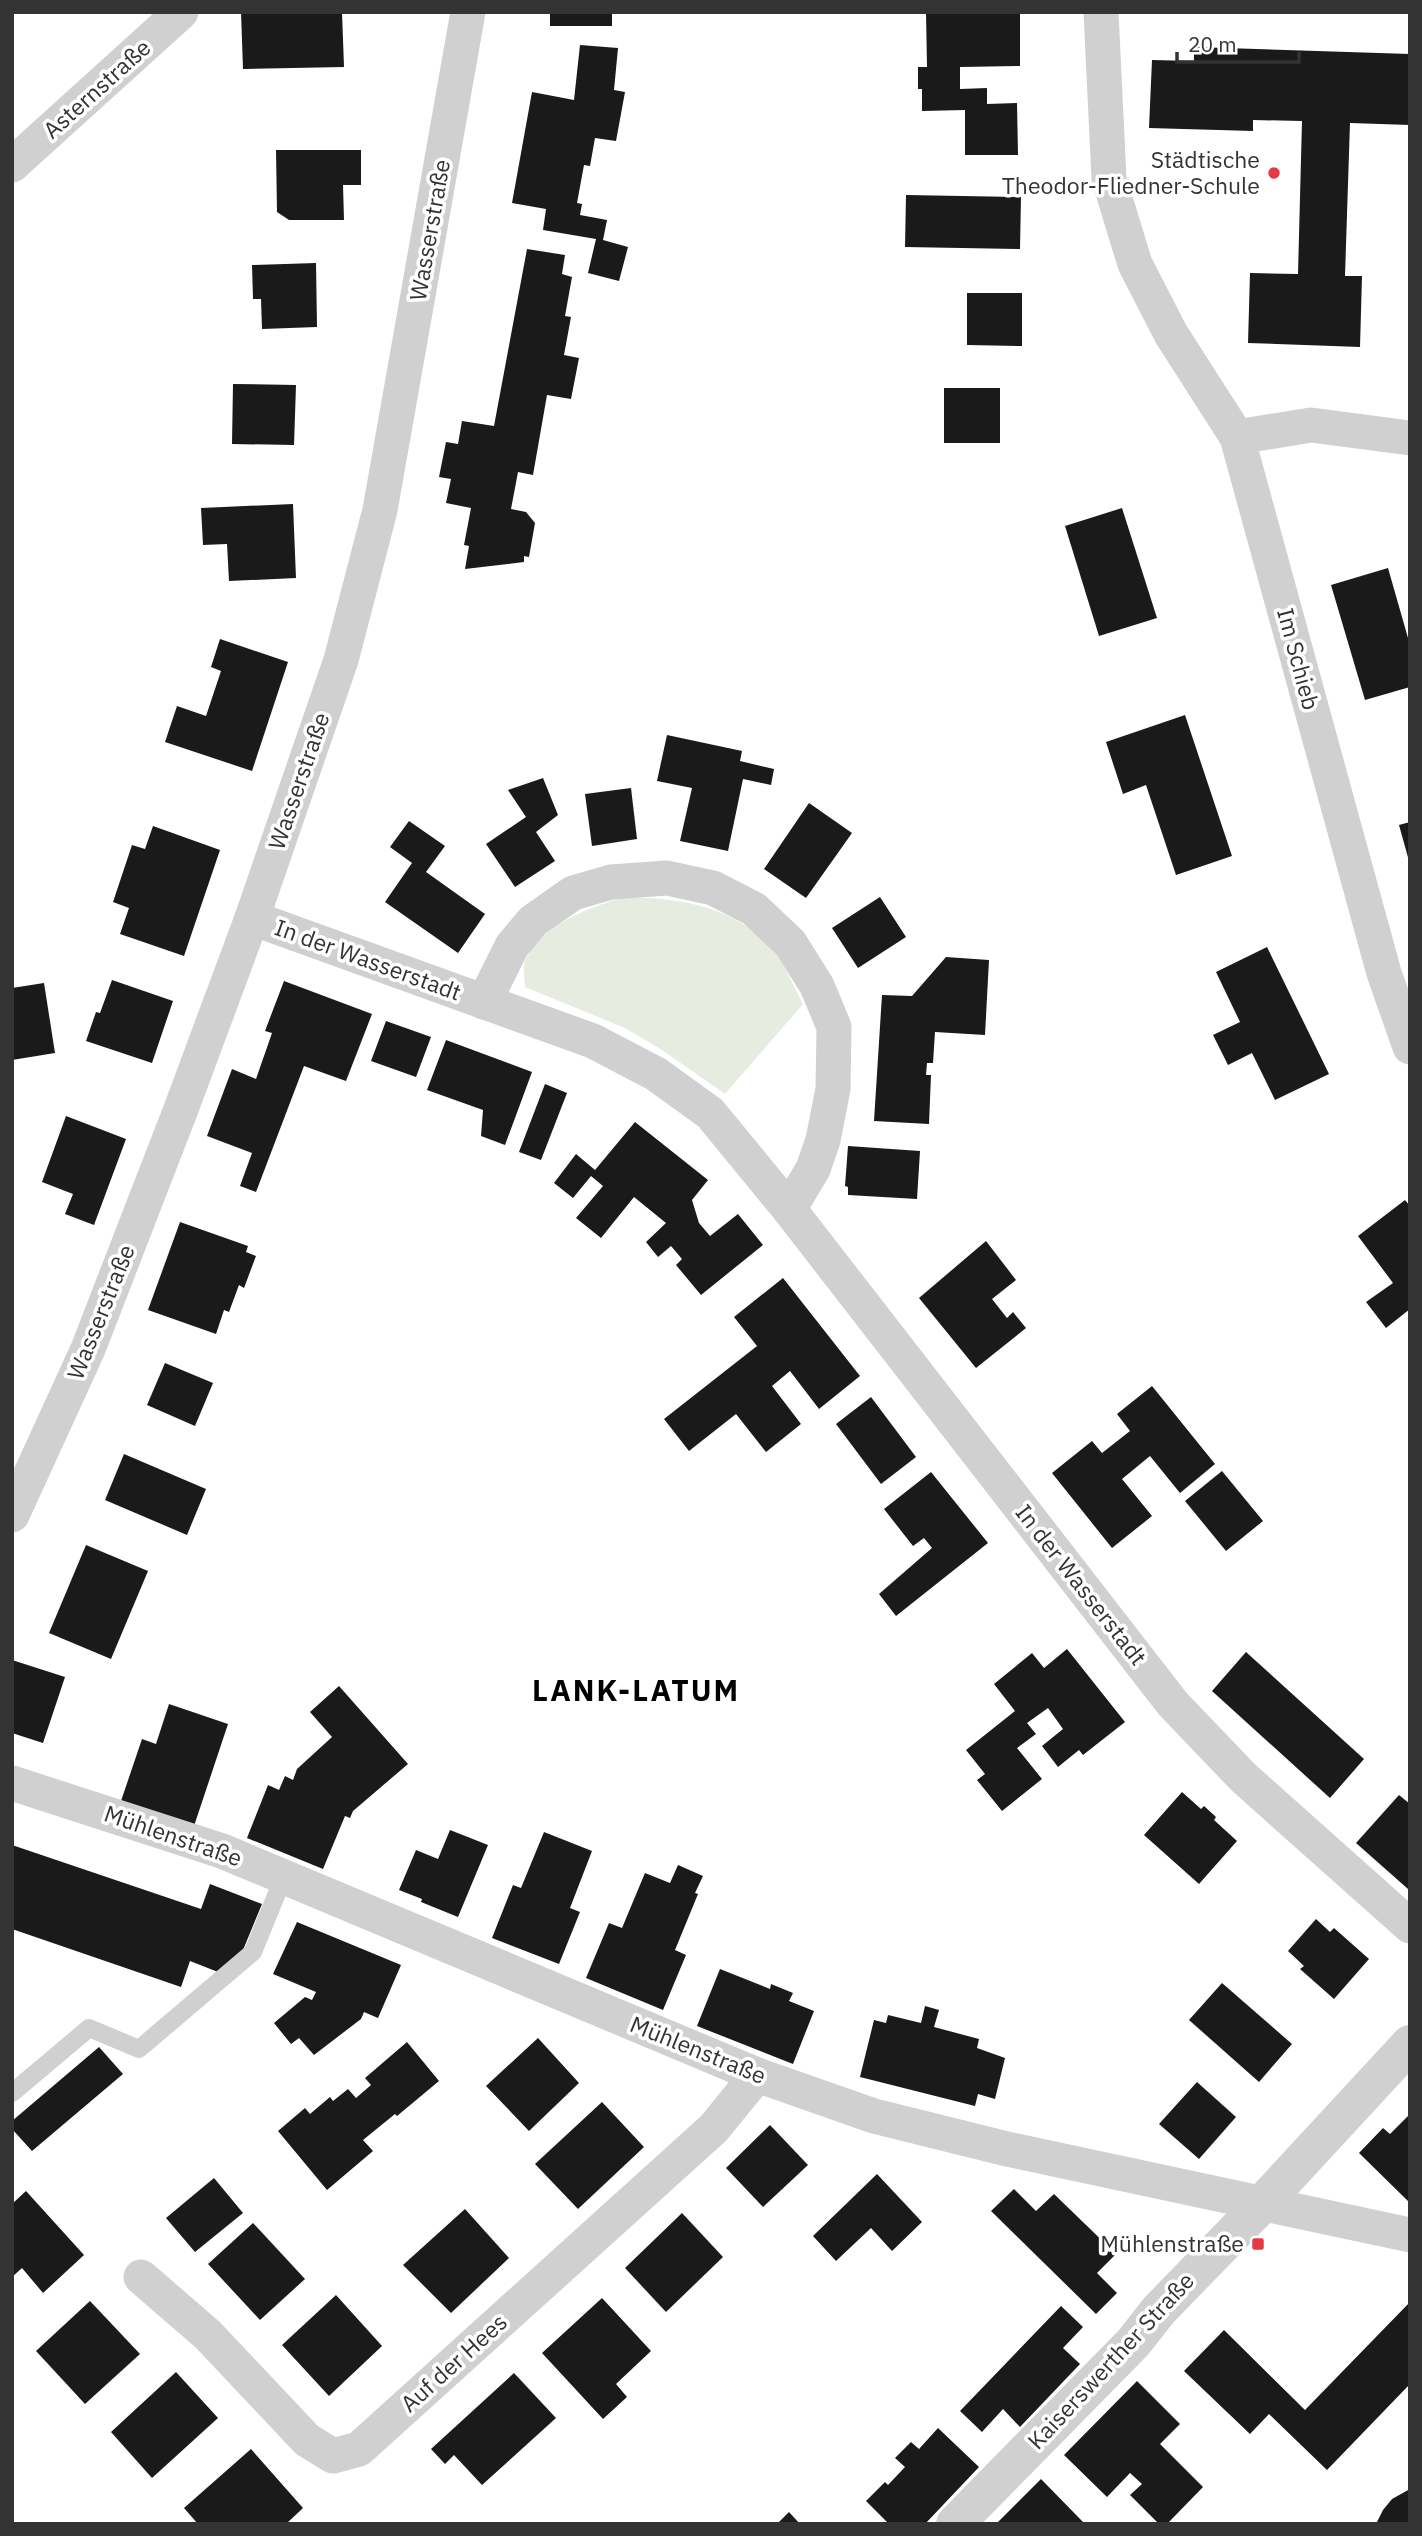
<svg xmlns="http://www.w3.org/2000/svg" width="1422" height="2536" font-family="'IBM Plex Sans',sans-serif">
  <rect width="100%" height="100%" fill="#fff"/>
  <!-- green -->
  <path fill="#e6ecdf" d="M623 897C677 898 734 905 771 948 785 963 793 986 803 1004L725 1094 662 1050 625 1028 525 987C525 980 522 967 525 961 543 923 588 909 623 897Z"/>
  <!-- building -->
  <g fill="#1a1a1a">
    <path d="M241 12H342L344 67 243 69Z"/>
    <rect x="550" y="12" width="62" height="14"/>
    <path d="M926 12H1020V66L960 67V89L987 88V104L1017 103 1018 155H965V110L922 111V89H918V67H927Z"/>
    <path d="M580 45 618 48 614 90 625 92 616 141 595 138 590 166 584 165 577 203 582 204 580 215 607 220 603 240 628 247 619 281 588 273 596 239 543 230 546 209 512 203 532 92 574 100Z"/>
    <path d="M1194 47 1410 54V125L1350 123 1345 276H1362L1360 347 1248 343 1250 273 1298 274 1302 121 1253 120V131L1149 128 1152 60 1194 61Z"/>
    <path d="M276 150H361V185H343L344 220H289L277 212Z"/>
    <path d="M906 195 1021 197 1020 249 905 247Z"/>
    <path d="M527 249 565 255 562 274 572 277 565 316 571 317 564 355 579 358 571 399 547 395 533 475 518 472 511 509 526 512 535 523 529 557 524 556V562L465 569 469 546 464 545 471 508 446 503 451 479 439 477 446 442 458 444 462 421 494 426Z"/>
    <path d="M316 263 317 327 262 329 261 299H253L252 265Z"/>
    <path d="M967 293H1022V346L967 345Z"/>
    <path d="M233 384 296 385 294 445 232 444Z"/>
    <rect x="944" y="388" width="56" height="55"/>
    <path d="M293 504 296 578 229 581 227 544 203 545 201 508Z"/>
    <path d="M1122 508 1157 618 1099 636 1065 526Z"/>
    <path d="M1388 568 1410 645V687L1365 700 1331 585Z"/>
    <path d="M220 639 288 662 252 771 165 742 177 706 206 716 221 671 211 667Z"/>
    <path d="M1185 715 1232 856 1176 875 1146 785 1123 794 1106 742Z"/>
    <path d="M667 735 742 751 740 761 774 769 771 785 743 779 728 851 680 841 692 788 657 781Z"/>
    <path d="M543 778 558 815 536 832 555 861 515 887 486 844 526 817 508 790Z"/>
    <path d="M631 788 637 839 592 846 585 794Z"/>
    <path d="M809 803 852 833 806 898 764 869Z"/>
    <path d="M409 821 445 846 426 872 485 914 458 953 385 902 412 863 390 847Z"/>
    <path d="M1410 822V860L1409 861 1399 825Z"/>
    <path d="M153 826 220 850 184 956 120 934 129 908 113 902 132 845 145 849Z"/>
    <path d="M880 897 906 937 858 968 832 928Z"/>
    <path d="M1267 947 1329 1074 1275 1100 1252 1053 1228 1065 1213 1035 1240 1022 1216 972Z"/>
    <path d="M946 957 989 960 985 1035 935 1032 933 1063H927L926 1075H931L929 1124 874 1121 882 995 912 996Z"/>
    <path d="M112 980 173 1001 152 1063 86 1041 96 1012 100 1013Z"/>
    <path d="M284 981 372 1014 346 1081 304 1066 256 1192 240 1186 252 1153 207 1136 232 1069 256 1079 272 1033 265 1031Z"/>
    <path d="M44 983 55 1053 12 1060V988Z"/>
    <path d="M386 1021 431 1037 416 1077 371 1061Z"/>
    <path d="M446 1040 532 1072 505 1145 481 1136 483 1110 427 1090Z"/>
    <path d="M545 1084 567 1093 541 1160 519 1152Z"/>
    <path d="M66 1116 126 1139 94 1225 65 1214 73 1194 42 1182Z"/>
    <path d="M635 1122 708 1180 692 1200 699 1223 710 1236 738 1214 763 1245 701 1295 676 1265 682 1259 671 1246 658 1257 646 1242 666 1223 634 1197 601 1238 576 1218 603 1186 591 1176 573 1198 554 1183 576 1154 595 1170Z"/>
    <path d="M848 1146 920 1151 917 1199 848 1195V1187L845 1186Z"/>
    <path d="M1405 1200 1410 1206V1309L1386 1328 1366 1302 1393 1283 1358 1236Z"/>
    <path d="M180 1222 248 1246 246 1252 256 1256 244 1288 239 1285 229 1312 224 1310 216 1334 148 1310Z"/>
    <path d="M986 1241 1016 1280 992 1299 1007 1318 1013 1312 1026 1328 976 1368 919 1298Z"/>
    <path d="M783 1278 860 1376 819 1409 790 1371 772 1386 801 1424 766 1452 736 1414 689 1451 664 1419 757 1346 734 1317Z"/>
    <path d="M165 1363 213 1383 195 1426 147 1405Z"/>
    <path d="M1152 1386 1215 1464 1180 1493 1150 1456 1122 1479 1152 1516 1112 1548 1052 1473 1092 1441 1102 1453 1130 1431 1117 1414Z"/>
    <path d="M871 1397 916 1457 881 1484 836 1424Z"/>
    <path d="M124 1454 206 1489 187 1535 105 1500Z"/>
    <path d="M1222 1471 1263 1521 1226 1551 1185 1501Z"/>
    <path d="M931 1472 988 1543 896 1616 879 1594 932 1548 924 1538 913 1546 884 1509Z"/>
    <path d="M86 1545 148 1571 111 1659 49 1633Z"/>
    <path d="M1067 1649 1125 1722 1083 1755 1079 1750 1058 1767 1042 1746 1063 1729 1048 1708 1027 1723 1036 1734 1017 1748 1042 1779 1002 1811 977 1780 985 1774 966 1750 1015 1711 994 1684 1032 1653 1044 1668Z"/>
    <path d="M1246 1652 1364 1759 1330 1798 1212 1691Z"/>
    <path d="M12 1660 65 1677 43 1743 12 1733Z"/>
    <path d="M339 1686 408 1764 353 1811 350 1818 345 1816 323 1869 247 1838 268 1785 279 1790 285 1776 293 1780 297 1769 332 1737 310 1712Z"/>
    <path d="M169 1704 228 1724 194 1826 121 1801 142 1739 156 1744Z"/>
    <path d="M1182 1792 1201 1809 1204 1806 1216 1817 1214 1820 1237 1841 1199 1884 1144 1835Z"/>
    <path d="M1399 1795 1410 1804 1408 1889 1356 1843Z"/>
    <path d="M450 1830 488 1845 458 1917 421 1902 422 1899 399 1890 416 1850 438 1859Z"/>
    <path d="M544 1832 592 1851 570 1908 580 1912 559 1964 492 1938 513 1885 521 1888Z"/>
    <path d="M12 1845 201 1909 210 1884 262 1904 243 1950 218 1972 190 1961 181 1987 12 1929Z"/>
    <path d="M678 1865 703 1876 695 1893 698 1894 675 1950 686 1955 663 2010 586 1978 609 1923 622 1928 645 1873 670 1883Z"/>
    <path d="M1316 1919 1330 1932 1334 1928 1369 1959 1334 1999 1300 1969 1304 1966 1288 1951Z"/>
    <path d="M297 1922 401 1965 378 2018 364 2012 361 2019 314 2055 299 2038 291 2044 274 2023 305 1997 312 2000 316 1992 273 1974Z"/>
    <path d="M720 1969 770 1989 771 1984 793 1993 789 2001 814 2011 793 2064 697 2026Z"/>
    <path d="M1222 1983 1292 2044 1259 2082 1189 2020Z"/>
    <path d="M925 2006 939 2010 934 2027 979 2039 977 2048 1005 2058 995 2099 978 2094 975 2106 860 2077 874 2020 886 2023 888 2015 921 2023Z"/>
    <path d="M538 2038 579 2083 529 2131 486 2086Z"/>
    <path d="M407 2042 439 2081 397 2116 395 2114 363 2140 373 2151 327 2190 278 2131 305 2108 310 2114 330 2097 333 2101 348 2089 356 2098 371 2085 365 2078Z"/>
    <path d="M99 2047 123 2074 32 2151 12 2129V2121Z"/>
    <path d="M1197 2082 1236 2117 1199 2159 1159 2124Z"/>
    <path d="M602 2102 644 2147 578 2209 535 2164Z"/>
    <path d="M1410 2114V2203L1359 2153 1383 2128 1390 2134Z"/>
    <path d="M770 2125 808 2165 763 2207 726 2168Z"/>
    <path d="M877 2174 922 2222 892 2251 871 2228 836 2261 813 2236Z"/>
    <path d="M214 2178 243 2213 195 2252 166 2218Z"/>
    <path d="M1014 2189 1036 2211 1054 2194 1116 2254 1097 2273 1117 2293 1096 2314 991 2211Z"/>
    <path d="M26 2191 84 2255 43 2293 22 2268 12 2277V2204Z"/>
    <path d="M465 2209 509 2258 451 2313 403 2265Z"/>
    <path d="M682 2213 723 2257 666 2312 625 2268Z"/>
    <path d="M253 2223 305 2279 260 2320 208 2264Z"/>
    <path d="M336 2295 382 2346 329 2396 282 2345Z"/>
    <path d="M602 2298 651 2351 616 2384 627 2397 603 2419 542 2353Z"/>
    <path d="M90 2301 140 2354 85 2404 36 2351Z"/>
    <path d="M1410 2302V2384L1327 2470 1269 2414 1250 2434 1184 2371 1224 2330 1305 2410Z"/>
    <path d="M1061 2306 1083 2327 1063 2348 1080 2364 1020 2427 1003 2409 982 2432 960 2411Z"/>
    <path d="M176 2372 218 2418 152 2478 111 2432Z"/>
    <path d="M514 2373 556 2418 482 2485 454 2455 445 2464 431 2449Z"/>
    <path d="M1137 2381 1180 2424 1160 2444 1203 2487 1167 2524H1159L1130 2495 1142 2484 1130 2473 1107 2497 1064 2455Z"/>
    <path d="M938 2428 979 2467 925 2524H889L866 2501 885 2482 888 2485 905 2467 895 2458 911 2442 919 2449Z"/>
    <path d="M251 2449 303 2508 286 2524H198L184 2508Z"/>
    <path d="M1041 2479 1083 2522 1082 2524H996Z"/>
    <path d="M1410 2489V2524H1376L1383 2510 1392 2499Z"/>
    <path d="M789 2512 800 2524H777Z"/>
  </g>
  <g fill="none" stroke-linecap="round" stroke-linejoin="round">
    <!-- service -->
    <path stroke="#d0d0d0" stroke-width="18" d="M12 2093 89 2028 139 2049 253 1952 284 1876"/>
    <!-- minor -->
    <g stroke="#d0d0d0" stroke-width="35">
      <path d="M1101 12 1109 179 1135 264 1171 334 1237 437"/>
      <path d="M12 165 181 12"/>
      <path d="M1410 438 1311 425 1237 437 1384 973 1410 1047"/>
      <path d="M252 918 593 1041 656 1074 710 1113 789 1209 1173 1704 1244 1778 1410 1926"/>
      <path d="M484 1002 512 946 533 921 573 893 611 882 667 878 713 888 754 909 790 943 817 986 834 1027 833 1089 823 1140 813 1169 789 1209"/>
      <path d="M12 1515 88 1349 181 1109 252 918 341 660 380 510 468 12"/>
      <path d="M12 1783 222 1851 757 2075 874 2116 1007 2149 1410 2235"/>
      <path d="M141 2277 208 2335 307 2440 333 2456 359 2449 714 2128 757 2075"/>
    </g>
    <!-- tertiary -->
    <path stroke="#d0d0d0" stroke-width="38" d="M955 2524 1133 2343 1159 2310 1262 2204 1410 2044"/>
  </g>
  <!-- markers -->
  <g fill="#e63946" stroke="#fff" stroke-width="2.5">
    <circle cx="1274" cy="173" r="7"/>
    <rect x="1251" y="2237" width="14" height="14" rx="3.5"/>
  </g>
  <g text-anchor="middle" stroke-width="7" stroke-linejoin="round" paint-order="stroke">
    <!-- street labels -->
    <g font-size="23" fill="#333" stroke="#fff">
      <text transform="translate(97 89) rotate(-42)" y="8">Asternstraße</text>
      <text transform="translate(430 230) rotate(-80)" y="8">Wasserstraße</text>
      <text transform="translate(1298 659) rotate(75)" y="8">Im Schieb</text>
      <text transform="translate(299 781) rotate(-71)" y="8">Wasserstraße</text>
      <text transform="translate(368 960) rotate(20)" y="8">In der Wasserstadt</text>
      <text transform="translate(101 1312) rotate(-68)" y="8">Wasserstraße</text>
      <text transform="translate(1081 1585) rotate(52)" y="8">In der Wasserstadt</text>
      <text transform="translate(173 1836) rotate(19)" y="8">Mühlenstraße</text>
      <text transform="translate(698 2050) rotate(22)" y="8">Mühlenstraße</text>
      <text transform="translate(1111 2361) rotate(-47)" y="8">Kaiserswerther Straße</text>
      <text transform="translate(454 2363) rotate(-42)" y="8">Auf der Hees</text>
    </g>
    <!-- poi labels -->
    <g font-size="23" fill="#333" stroke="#fff" text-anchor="end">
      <text x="1260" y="168">Städtische<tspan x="1260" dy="26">Theodor-Fliedner-Schule</tspan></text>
      <text x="1244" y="2252">Mühlenstraße</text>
    </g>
    <!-- district labels -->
    <g font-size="30" font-weight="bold" letter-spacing="2" fill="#000" stroke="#fff">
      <text x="636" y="1701">LANK-LATUM</text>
    </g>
  </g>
  <!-- border -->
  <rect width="1422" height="2536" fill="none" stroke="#333333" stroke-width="28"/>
  <!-- scale -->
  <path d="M1177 52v10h122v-10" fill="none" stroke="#333333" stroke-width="3.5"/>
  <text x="1188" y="52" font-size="21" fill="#333333" stroke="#ffffff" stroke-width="5" paint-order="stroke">20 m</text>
</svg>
